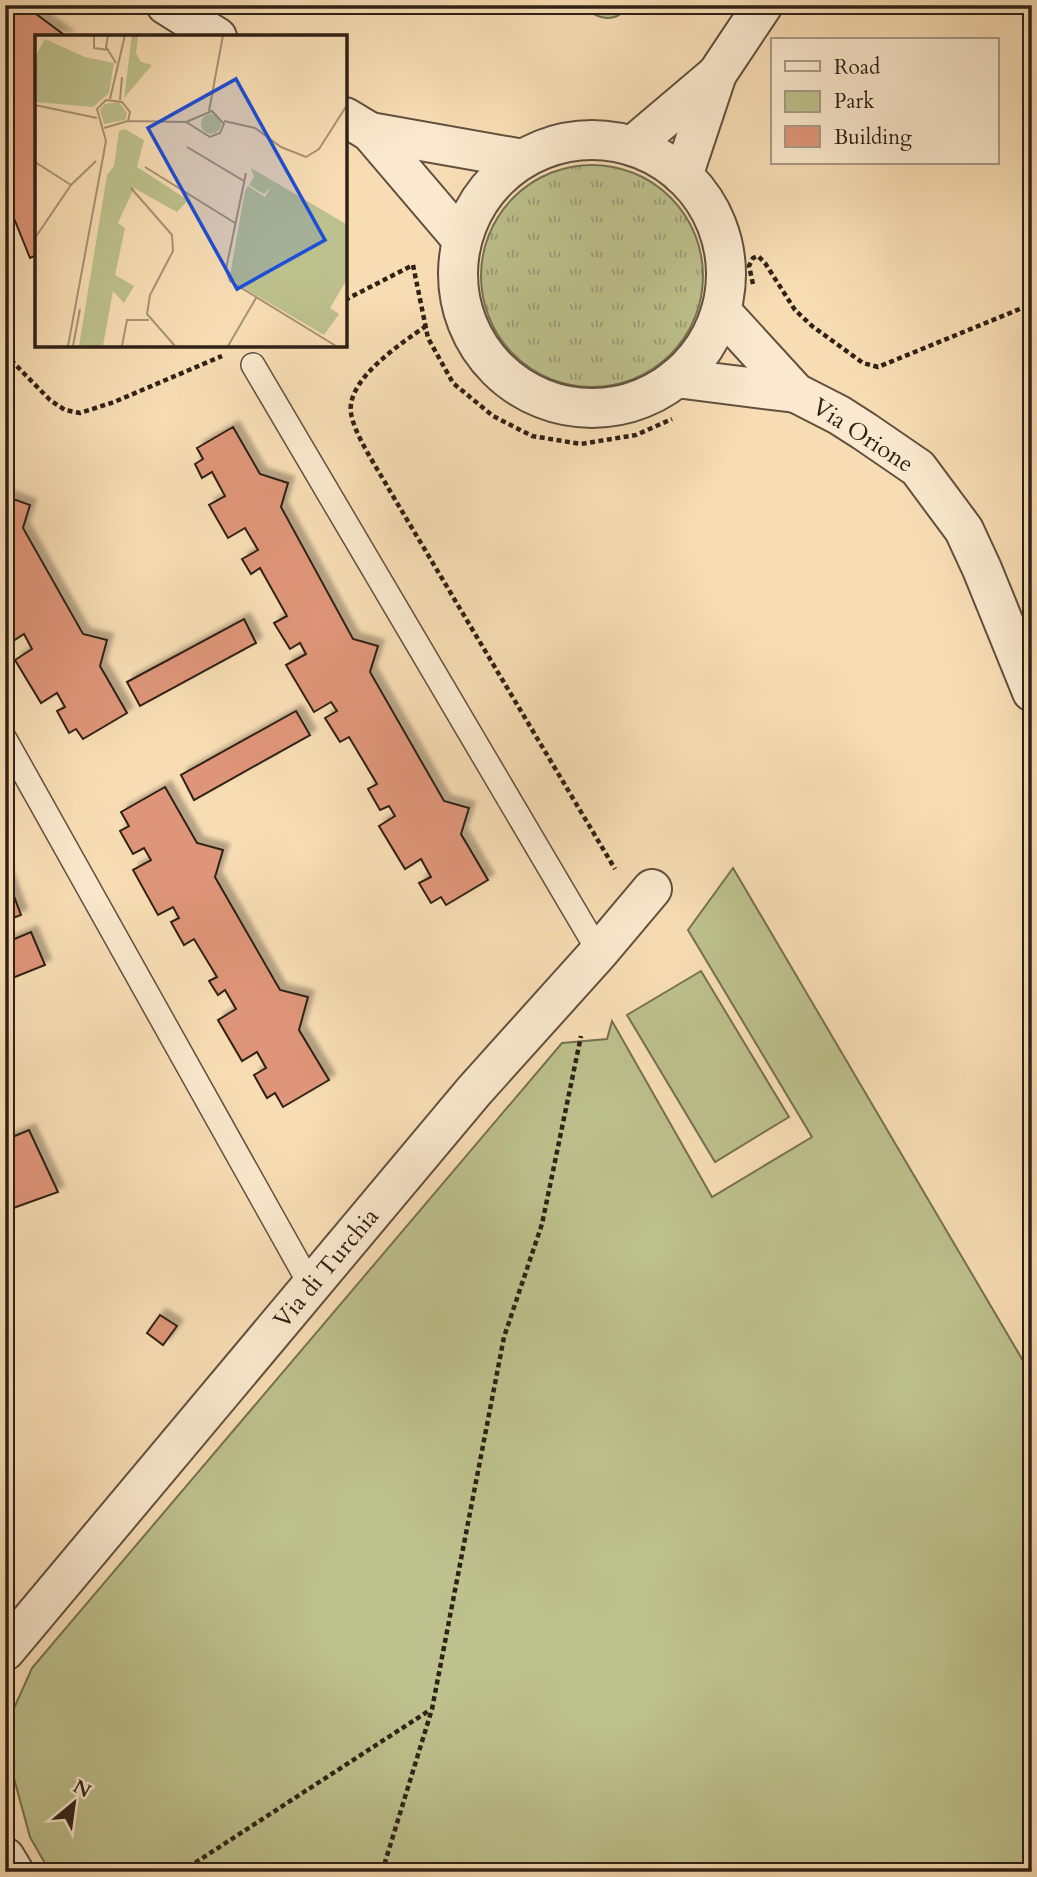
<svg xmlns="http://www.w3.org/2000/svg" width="1037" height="1877" font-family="Cardo,serif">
  <defs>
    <pattern id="grass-tufts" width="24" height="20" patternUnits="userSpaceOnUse" patternTransform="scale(1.75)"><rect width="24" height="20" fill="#bdc18d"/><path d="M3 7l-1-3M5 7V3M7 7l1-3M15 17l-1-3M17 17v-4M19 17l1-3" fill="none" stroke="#9a9c72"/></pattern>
    <filter id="shadow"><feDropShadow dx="6" dy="-6" stdDeviation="2" flood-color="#0004"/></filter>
  </defs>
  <rect width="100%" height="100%" fill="#f8ddb4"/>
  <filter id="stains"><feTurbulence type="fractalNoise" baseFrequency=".00286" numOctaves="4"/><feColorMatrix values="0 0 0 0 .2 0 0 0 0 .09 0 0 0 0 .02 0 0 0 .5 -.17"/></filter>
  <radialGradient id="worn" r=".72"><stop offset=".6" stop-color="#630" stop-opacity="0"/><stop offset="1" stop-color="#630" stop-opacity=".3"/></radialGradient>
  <!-- grass -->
  <g fill="url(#grass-tufts)" stroke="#767152" stroke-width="2">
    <path d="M579 5H618L626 10C610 25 594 16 579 5Z"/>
    <circle cx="592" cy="276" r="111"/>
  </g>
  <!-- park -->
  <g fill="#bdc18d" stroke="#767152" stroke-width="2">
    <path d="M733 868 1032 1376V1872H50L30 1837 12 1771 10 1717 32 1668 562 1043 607 1039 612 1021 712 1197 812 1137 688 930Z"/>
    <path d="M701 971 789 1117 715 1162 627 1015Z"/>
  </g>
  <!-- building -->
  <g fill="#df9579" stroke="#2f2116" stroke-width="2" filter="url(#shadow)">
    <path d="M5 5H24L67 37H37V255L30 258 5 196Z"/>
    <path d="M233 427 260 474 288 483 281 507 353 639 378 646 370 672 444 801 469 808 461 834 488 880 446 905 441 897 431 903 419 883 431 877 421 859 405 869 379 826 395 816 389 806 380 810 368 789 377 784 349 737 340 742 325 718 337 711 331 702 314 712 286 665 306 654 300 643 290 649 274 623 287 616 260 568 251 574 242 559 258 550 245 528 228 538 209 505 225 496 212 472 202 478 195 464 203 459 197 448Z"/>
    <path d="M5 496 30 505 23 528 83 634 107 640 100 666 127 713 83 739 76 729 69 733 57 711 65 707 57 693 41 703 15 660 32 649 24 634 13 641 5 627V615L10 612 5 604Z"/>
    <path d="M244 619 256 643 140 706 127 682Z"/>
    <path d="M296 711 310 735 194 800 181 775Z"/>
    <path d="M165 787 197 843 223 850 215 877 280 990 308 997 299 1030 329 1080 283 1107 275 1093 267 1098 254 1075 266 1068 257 1052 242 1061 218 1020 236 1009 225 990 218 995 209 981 217 977 194 939 184 945 171 922 179 918 173 907 158 915 133 870 151 860 144 848 133 854 120 831 129 826 121 812Z"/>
    <path d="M5 872 21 915 5 921Z"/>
    <path d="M31 932 45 965 5 981V943Z"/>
    <path d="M29 1130 58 1192 5 1211V1140Z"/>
    <path d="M160 1315 177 1326 163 1345 147 1333Z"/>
  </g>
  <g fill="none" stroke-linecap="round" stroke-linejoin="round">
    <!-- service casing -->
    <g stroke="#61503e" stroke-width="26">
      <g id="service">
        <path d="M253 365 599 952"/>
        <path d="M5 739 311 1286"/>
      </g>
    </g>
    <!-- minor casing -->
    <g stroke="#61503e" stroke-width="42">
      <g id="minor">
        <path d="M166 5 217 37"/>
        <path d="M345 117 370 132 462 240"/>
        <path d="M370 132 523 159"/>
        <circle cx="592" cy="274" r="134"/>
        <path d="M632 146 717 74"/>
        <path d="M683 176 717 74 763 5"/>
        <path d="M721 311 796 393 839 415 864 431 918 468 964 530 982 569 1032 692"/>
        <path d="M676 378 796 393"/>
        <path d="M5 1651 474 1091 599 952 652 889"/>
        <path d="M5 1857 14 1872"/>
      </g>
    </g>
    <!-- path -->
    <g stroke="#2f2116" stroke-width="4.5" stroke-dasharray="5 3.5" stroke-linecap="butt">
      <path d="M753 284 749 266 753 258 758 256 765 263 795 310 812 326 863 363 878 367 1032 304"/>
      <path d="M345 300 413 265 428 338 453 383 493 416 532 436 581 444 636 435 672 419"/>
      <path d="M426 326C402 343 346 379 351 413 354 434 376 466 387 486L615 869"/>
      <path d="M5 354 50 400 65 410 80 413 114 402 222 356"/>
      <path d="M181 1872 430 1710"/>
      <path d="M382 1872 432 1709 504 1337 542 1224 581 1036"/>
    </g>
    <!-- service -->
    <use href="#service" stroke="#fae9ce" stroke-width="23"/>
    <!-- minor -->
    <use href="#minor" stroke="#fae9ce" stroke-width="38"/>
  </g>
  <g text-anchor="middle" stroke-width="6" stroke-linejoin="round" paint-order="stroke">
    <!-- street labels -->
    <g font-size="24" fill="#2f2116" stroke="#fae9ce">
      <text transform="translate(863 435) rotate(33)" y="8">Via Orione</text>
      <text transform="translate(326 1268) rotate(-50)" y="8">Via di Turchia</text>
    </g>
  </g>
  <!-- overview -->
  <g transform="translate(35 35)">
    <rect width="312" height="312" fill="#f8ddb4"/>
    <path d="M97 0H103L101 18 106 27 117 30 89 63ZM84 67 92 78 90 85 69 89 65 75 70 69ZM166 89a10 10 0 1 1 20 0a10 10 0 1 1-20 0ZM90 94 109 105 102 132 153 165 142 177 99 153 83 188 90 193 80 240 99 251 89 268 78 256 68 311H44L72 140 79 131 84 96Z" fill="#bdc18d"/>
    <path d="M10 4 50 22 79 28 74 58 58 72 0 67V22ZM216 133 311 189V246L295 273 304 279 289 300 202 249 195 240 210 156 213 151 230 162 236 152 229 159 214 150 219 142Z" fill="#bdc18d"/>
    <path fill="none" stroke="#a89275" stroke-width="2" d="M59 0V13L74 15M73 0 71 12 81 28M75 64 90 0M85 65 87 42M0 70 62 83M174 76 188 0M93 86 151 87 175 102 185 98 189 89 177 76 151 87M189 86 220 93 246 112 271 122 284 114 312 70M152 112 209 146M0 127 36 150M110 132 200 188M211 138 191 234 195 246 301 311M96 153 137 200 138 216 115 260 112 279 140 311M0 203 36 150 61 126M33 311 71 106 62 74 71 65 87 67 95 77 93 86 69 93M38 311 45 274M87 311 92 285H114M193 311 221 263"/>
    <path fill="#1d4ed8" fill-opacity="0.15" stroke="#1d4ed8" stroke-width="3.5" d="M201 44 290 205 202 254 113 93Z"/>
    <rect width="312" height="312" fill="none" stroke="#2f2116" stroke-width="3.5"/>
  </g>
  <!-- margin -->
  <rect width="1037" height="1877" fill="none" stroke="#f8ddb4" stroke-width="28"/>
  <rect x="7" y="7" width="1023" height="1863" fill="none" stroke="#2f2116" stroke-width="3.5"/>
  <rect x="14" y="14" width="1009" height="1849" fill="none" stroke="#2f2116" stroke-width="2"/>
  <!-- legend -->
  <rect x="771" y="38" width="228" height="126" fill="#fae9ce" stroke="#a99984" stroke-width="2"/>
  <rect x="785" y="61" width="35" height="10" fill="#fae9ce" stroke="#a99984" stroke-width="2"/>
  <text x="834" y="74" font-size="21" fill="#2f2116">Road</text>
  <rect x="785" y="91" width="35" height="21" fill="#bdc18d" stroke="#a99984" stroke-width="2"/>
  <text x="834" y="108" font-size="21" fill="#2f2116">Park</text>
  <rect x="785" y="126" width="35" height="21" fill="#df9579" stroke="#a99984" stroke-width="2"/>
  <text x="834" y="144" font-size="21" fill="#2f2116">Building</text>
  <!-- north arrow -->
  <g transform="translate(74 1803) rotate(29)" stroke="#fae9ce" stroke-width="5" paint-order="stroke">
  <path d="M0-5L12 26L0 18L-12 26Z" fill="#2f2116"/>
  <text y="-10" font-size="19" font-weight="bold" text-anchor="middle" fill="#2f2116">N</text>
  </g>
  <rect width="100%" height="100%" filter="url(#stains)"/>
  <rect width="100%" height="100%" fill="url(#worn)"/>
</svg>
